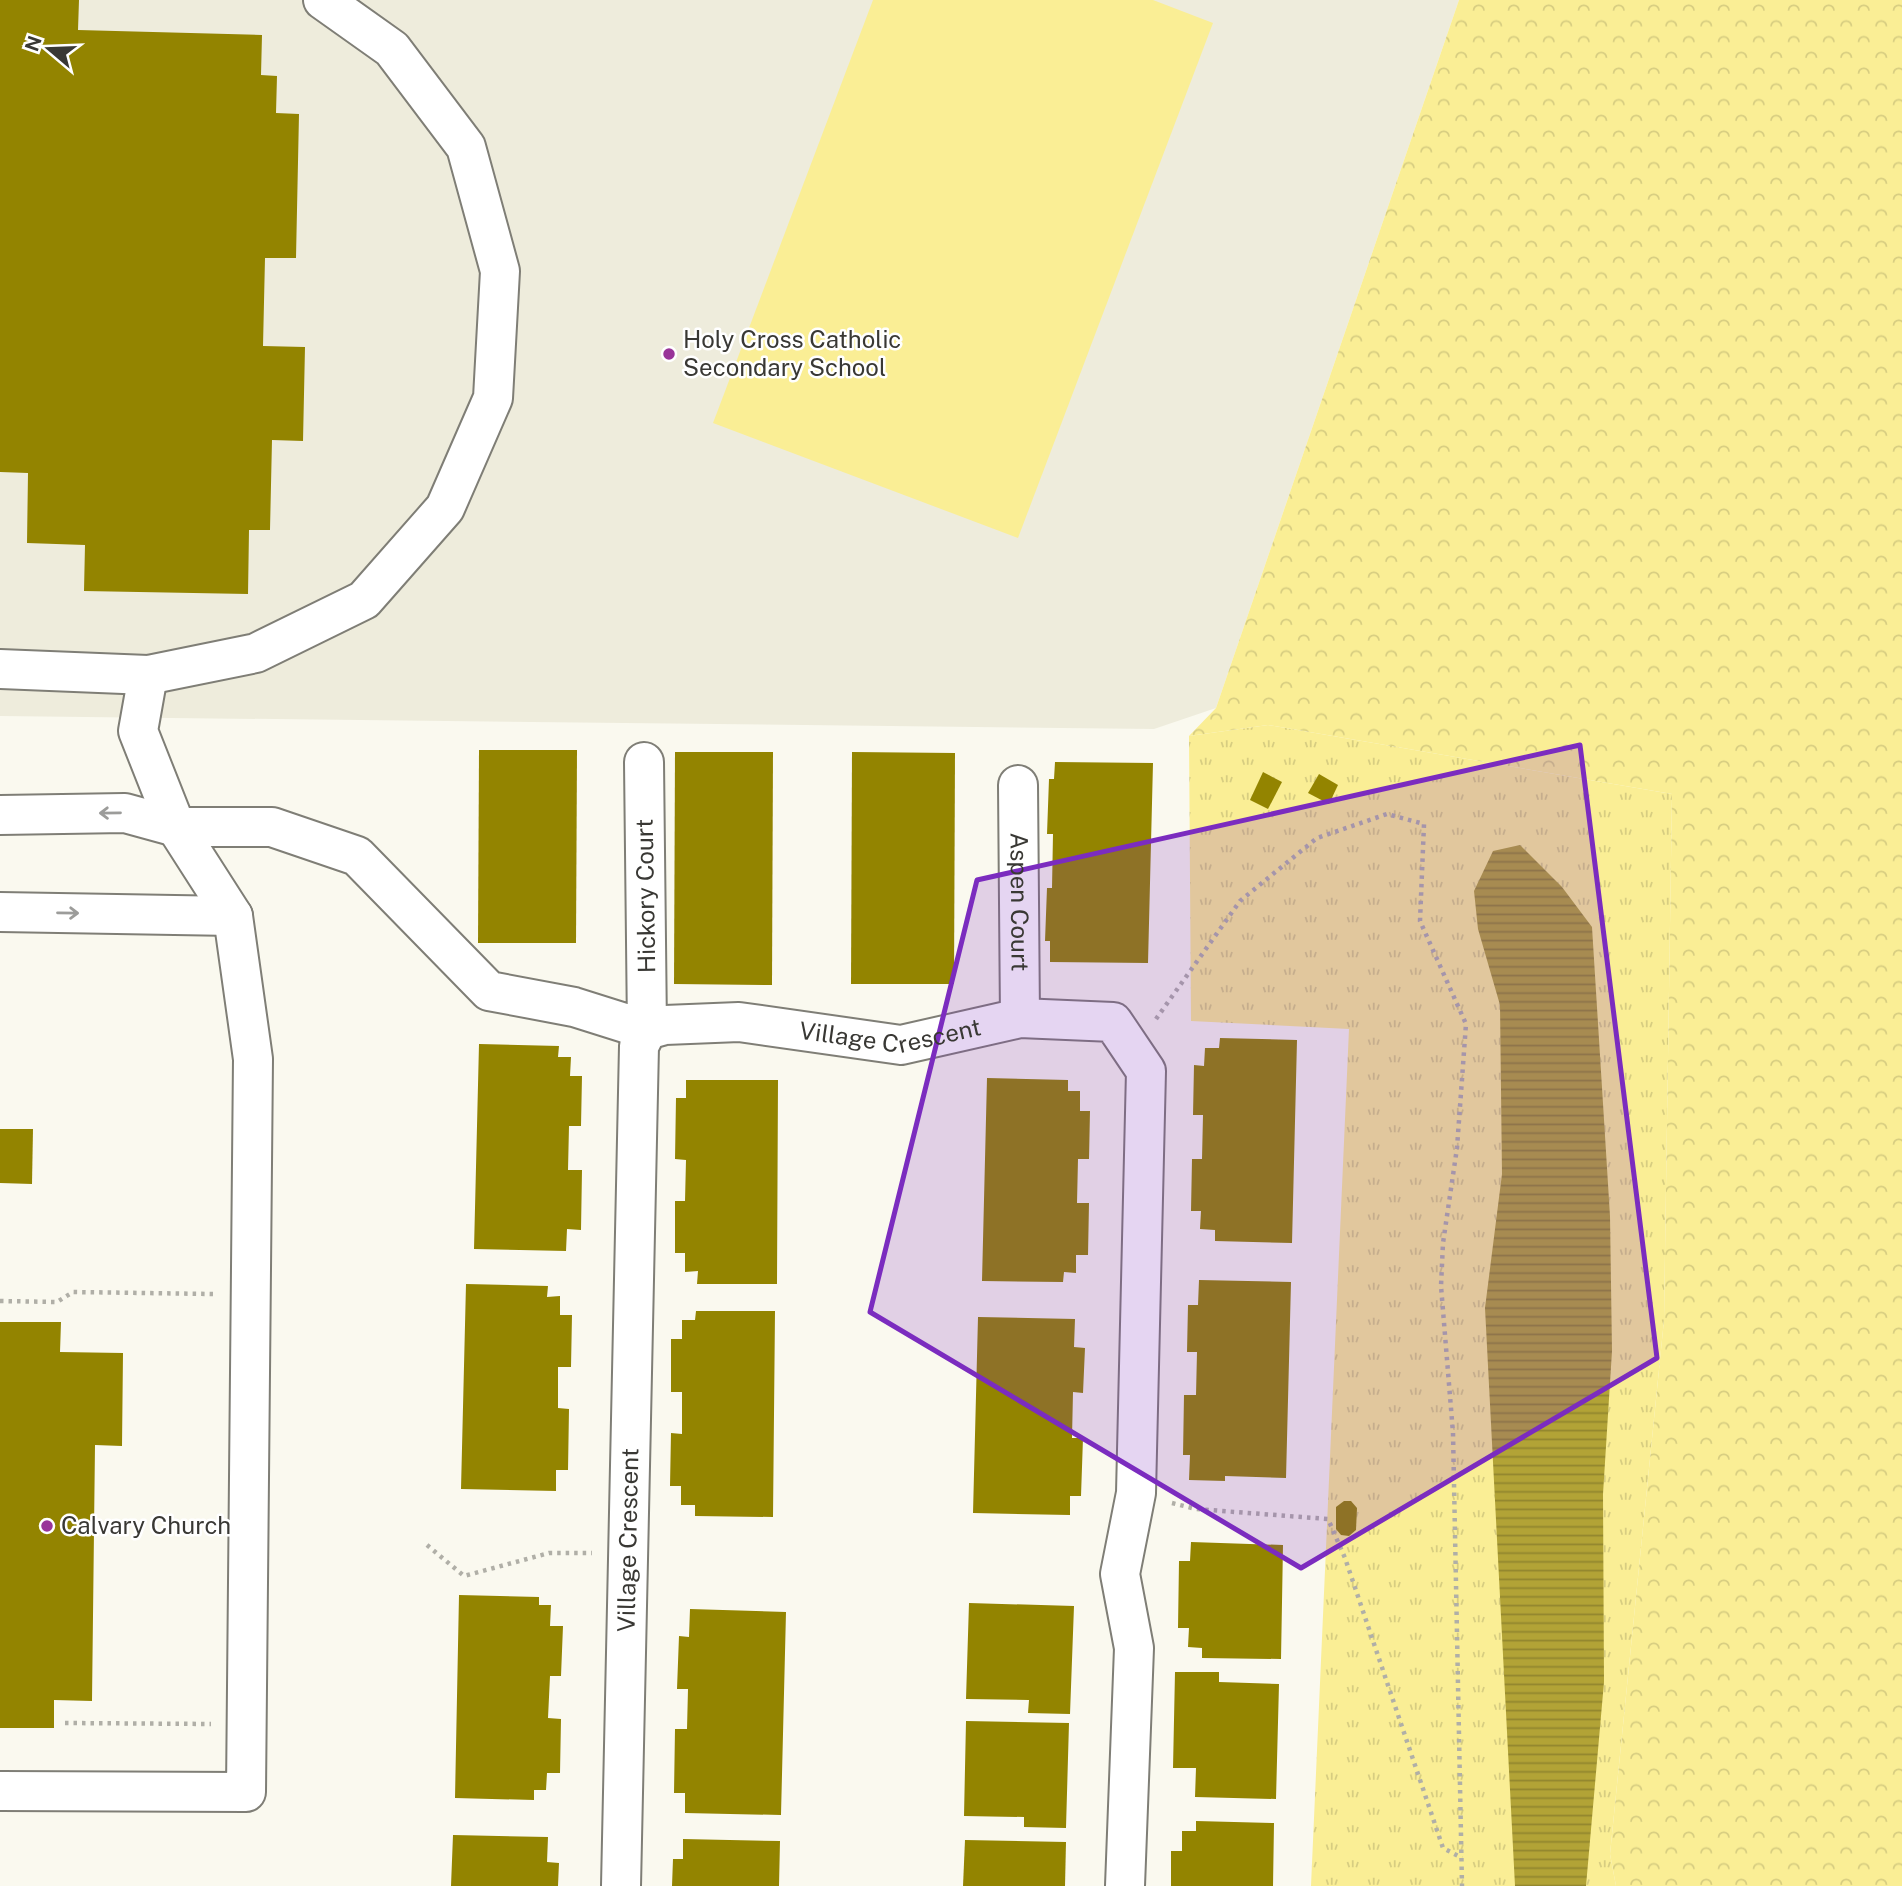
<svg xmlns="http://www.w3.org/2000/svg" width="1902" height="1886" font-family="'Public Sans',sans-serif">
  <defs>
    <pattern id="grass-tufts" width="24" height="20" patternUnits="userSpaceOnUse" patternTransform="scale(1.75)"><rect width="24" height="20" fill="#faee95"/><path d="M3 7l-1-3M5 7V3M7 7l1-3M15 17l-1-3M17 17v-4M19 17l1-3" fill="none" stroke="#d7cd81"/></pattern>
    <pattern id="forest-crowns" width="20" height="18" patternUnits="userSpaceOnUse" patternTransform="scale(1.75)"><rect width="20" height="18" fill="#faee95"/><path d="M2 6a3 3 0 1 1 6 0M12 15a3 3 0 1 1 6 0" fill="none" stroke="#d7cd81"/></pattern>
    <pattern id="water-rules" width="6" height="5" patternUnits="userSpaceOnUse" patternTransform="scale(1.75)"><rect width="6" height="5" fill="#b2a336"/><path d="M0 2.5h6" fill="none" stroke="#92862e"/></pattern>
  </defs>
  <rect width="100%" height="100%" fill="#faf9ef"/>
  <!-- built -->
  <path fill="#eeecdc" d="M0 0H1459L1216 708 1154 729 0 716Z"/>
  <!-- grass -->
  <path fill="url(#grass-tufts)" d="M1268 725 1672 794 1664 1320 1610 1854 1616 1886H1311L1349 1029 1191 1021 1189 736Z"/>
  <!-- forest -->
  <path fill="url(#forest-crowns)" d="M1459 0H1902V1886H1616L1610 1854 1664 1320 1672 794 1268 725 1189 736 1216 708Z"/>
  <!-- pitch -->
  <path fill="#faee95" d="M873 0H1153L1213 23 1018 538 713 423Z"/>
  <!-- water -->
  <path fill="url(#water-rules)" d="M1520 845 1562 887 1592 927 1610 1216 1612 1351 1603 1494 1604 1682 1586 1886H1515L1485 1308 1502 1174 1500 1005 1478 929 1474 891 1493 851Z"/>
  <!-- building -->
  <g fill="#938400">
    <path d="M0 0H79L78 30 262 35 261 75 277 76 276 113 299 114 296 258H265L263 346 305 347 303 441 272 440 270 530H249L248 594 84 591 85 545 27 543 28 473 0 472Z"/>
    <path d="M479 750H577L576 943H478Z"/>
    <path d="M675 752H773L772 985 674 984Z"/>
    <path d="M852 752 955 753 954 984H851Z"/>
    <path d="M1055 762 1153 763 1148 963 1050 962V941H1045L1047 888H1052L1053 834H1047L1049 779H1054Z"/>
    <path d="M1263 772 1282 782 1268 809 1250 800Z"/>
    <path d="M1319 774 1338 785 1329 804 1308 793Z"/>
    <path d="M1220 1038 1297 1040 1292 1243 1215 1241V1230L1200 1229 1201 1211H1191L1192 1159H1202L1203 1115H1193L1194 1065 1204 1066 1205 1048H1219Z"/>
    <path d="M479 1044 559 1046 558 1057H571L570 1076H582L581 1126H569L568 1170H582L581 1230 567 1229 566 1251 474 1249Z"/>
    <path d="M987 1078 1068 1080V1091H1080V1111H1090L1089 1159H1078L1077 1203H1089L1088 1255H1076V1273L1064 1272 1063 1282 982 1281Z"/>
    <path d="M686 1080H778L777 1284H697L698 1271 685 1272V1253H675V1201H685L686 1160 675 1159 676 1098H686Z"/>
    <path d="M0 1129H33L32 1184 0 1183Z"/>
    <path d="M1199 1280 1291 1282 1286 1478 1225 1476V1481L1189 1480 1190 1455H1183L1184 1395H1196L1197 1352H1187L1188 1305H1198Z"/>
    <path d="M466 1284 548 1286 547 1297 560 1296V1315H572L571 1367H558V1408L569 1409 568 1470H556V1491L461 1489Z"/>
    <path d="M696 1311H775L773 1517 695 1516V1505H681V1486H670L671 1433 682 1434V1392H671V1339H682V1320H695Z"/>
    <path d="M978 1317 1075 1319 1074 1347 1085 1348 1083 1393 1073 1392 1072 1438H1083L1081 1496H1070V1515L973 1513Z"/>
    <path d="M0 1322H61L60 1352 123 1353 122 1446 95 1445 92 1701 54 1700V1728H0Z"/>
    <path d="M1344 1501H1351L1357 1508 1356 1530 1349 1536 1341 1535 1336 1529V1507Z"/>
    <path d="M1191 1542 1283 1545 1281 1659 1202 1658V1648L1188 1647 1189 1628H1178L1179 1561H1190Z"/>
    <path d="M459 1595 539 1597V1605H551L550 1626H563L561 1676H550L548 1718 561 1719 560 1773H547L546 1790H534V1800L455 1798Z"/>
    <path d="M969 1603 1074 1606 1070 1714 1028 1713 1029 1700 966 1699Z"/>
    <path d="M690 1609 786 1612 781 1815 685 1813V1793H674L675 1729H687L688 1689H677L679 1636 689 1637Z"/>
    <path d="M1175 1672H1219V1682L1279 1684 1276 1799 1195 1797 1196 1768H1173Z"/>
    <path d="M966 1721 1069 1723 1066 1828 1024 1827V1817L964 1816Z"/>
    <path d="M1196 1821 1274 1823 1273 1886H1171V1851H1182V1831H1196Z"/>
    <path d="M453 1835 548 1837 547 1862 559 1863 558 1886H451Z"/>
    <path d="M683 1839 780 1841 779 1886H672L673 1859H683Z"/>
    <path d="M965 1840 1066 1842 1065 1886H963Z"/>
  </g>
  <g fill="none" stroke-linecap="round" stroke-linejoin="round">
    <!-- minor casing -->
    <g stroke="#7f7e76" stroke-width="42">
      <g id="minor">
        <path d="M0 669 148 675 256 653 364 600 445 508 493 398 500 271 466 147 392 49 323 0"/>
        <path id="s1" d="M1018 785 1020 1018"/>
        <path d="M0 815 125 813 176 827H272L357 856 489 991 574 1007 647 1030 644 762"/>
        <path d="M0 912 233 916"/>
        <path d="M0 1791 246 1792 253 1059 233 916 176 827 138 731 148 675"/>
        <path id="s2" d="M621 1886 639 1046 647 1030 665 1025 739 1022 901 1045 1020 1018 1113 1022 1146 1071 1136 1493 1120 1574 1134 1648 1125 1886"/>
      </g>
    </g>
    <!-- path -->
    <g stroke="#b0afa7" stroke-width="4.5" stroke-dasharray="3.5 5" stroke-linecap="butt">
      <path d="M1156 1019 1240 901 1317 838 1387 814 1424 824 1420 921 1466 1024 1457 1148 1443 1243 1441 1286 1453 1433 1462 1886"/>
      <path d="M0 1301 57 1302 73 1292 213 1294"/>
      <path d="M1172 1503 1196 1509 1328 1519 1345 1558 1443 1848 1462 1858"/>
      <path d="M427 1545 464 1576 549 1553H592"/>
      <path d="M65 1723 211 1724"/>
    </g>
    <!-- minor -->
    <use href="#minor" stroke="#fff" stroke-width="38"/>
  </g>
  <!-- one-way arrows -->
  <defs><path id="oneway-shaft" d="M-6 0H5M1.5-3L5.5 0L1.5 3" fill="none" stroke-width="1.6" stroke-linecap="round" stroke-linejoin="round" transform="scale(1.75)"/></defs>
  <g stroke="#9c9c9a">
    <use href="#oneway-shaft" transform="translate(110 813) rotate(179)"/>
    <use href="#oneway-shaft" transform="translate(68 913) rotate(1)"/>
  </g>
  <!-- marked area -->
  <path fill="#7b2cbf" fill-opacity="0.2" stroke="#7b2cbf" stroke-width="5" stroke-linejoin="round" d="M1580 745 1657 1358 1301 1568 870 1312 977 880Z"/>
  <!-- markers -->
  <g fill="#993499" stroke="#fff" stroke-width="2.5">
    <circle cx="669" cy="354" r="7"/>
    <circle cx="47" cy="1526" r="7"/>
  </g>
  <g text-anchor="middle" stroke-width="5" stroke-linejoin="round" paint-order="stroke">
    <!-- poi labels -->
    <g font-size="24" fill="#393834" stroke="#fff" text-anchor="start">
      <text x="683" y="348">Holy Cross Catholic<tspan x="683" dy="28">Secondary School</tspan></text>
      <text x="61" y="1534">Calvary Church</text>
    </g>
    <!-- street labels -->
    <g font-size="24" fill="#393834" stroke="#fff">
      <text transform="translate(646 896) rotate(-91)" y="8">Hickory Court</text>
      <text dy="8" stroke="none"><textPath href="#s1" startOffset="117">Aspen Court</textPath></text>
      <text dy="8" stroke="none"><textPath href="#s2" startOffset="1104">Village Crescent</textPath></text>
      <text dy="8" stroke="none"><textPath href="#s2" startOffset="346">Village Crescent</textPath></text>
    </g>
  </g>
  <!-- north arrow -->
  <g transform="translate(49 49) rotate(289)" stroke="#ffffff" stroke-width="5" paint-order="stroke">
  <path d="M0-5L12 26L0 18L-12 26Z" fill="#393834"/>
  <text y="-10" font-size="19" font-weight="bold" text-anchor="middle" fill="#393834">N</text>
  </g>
</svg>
